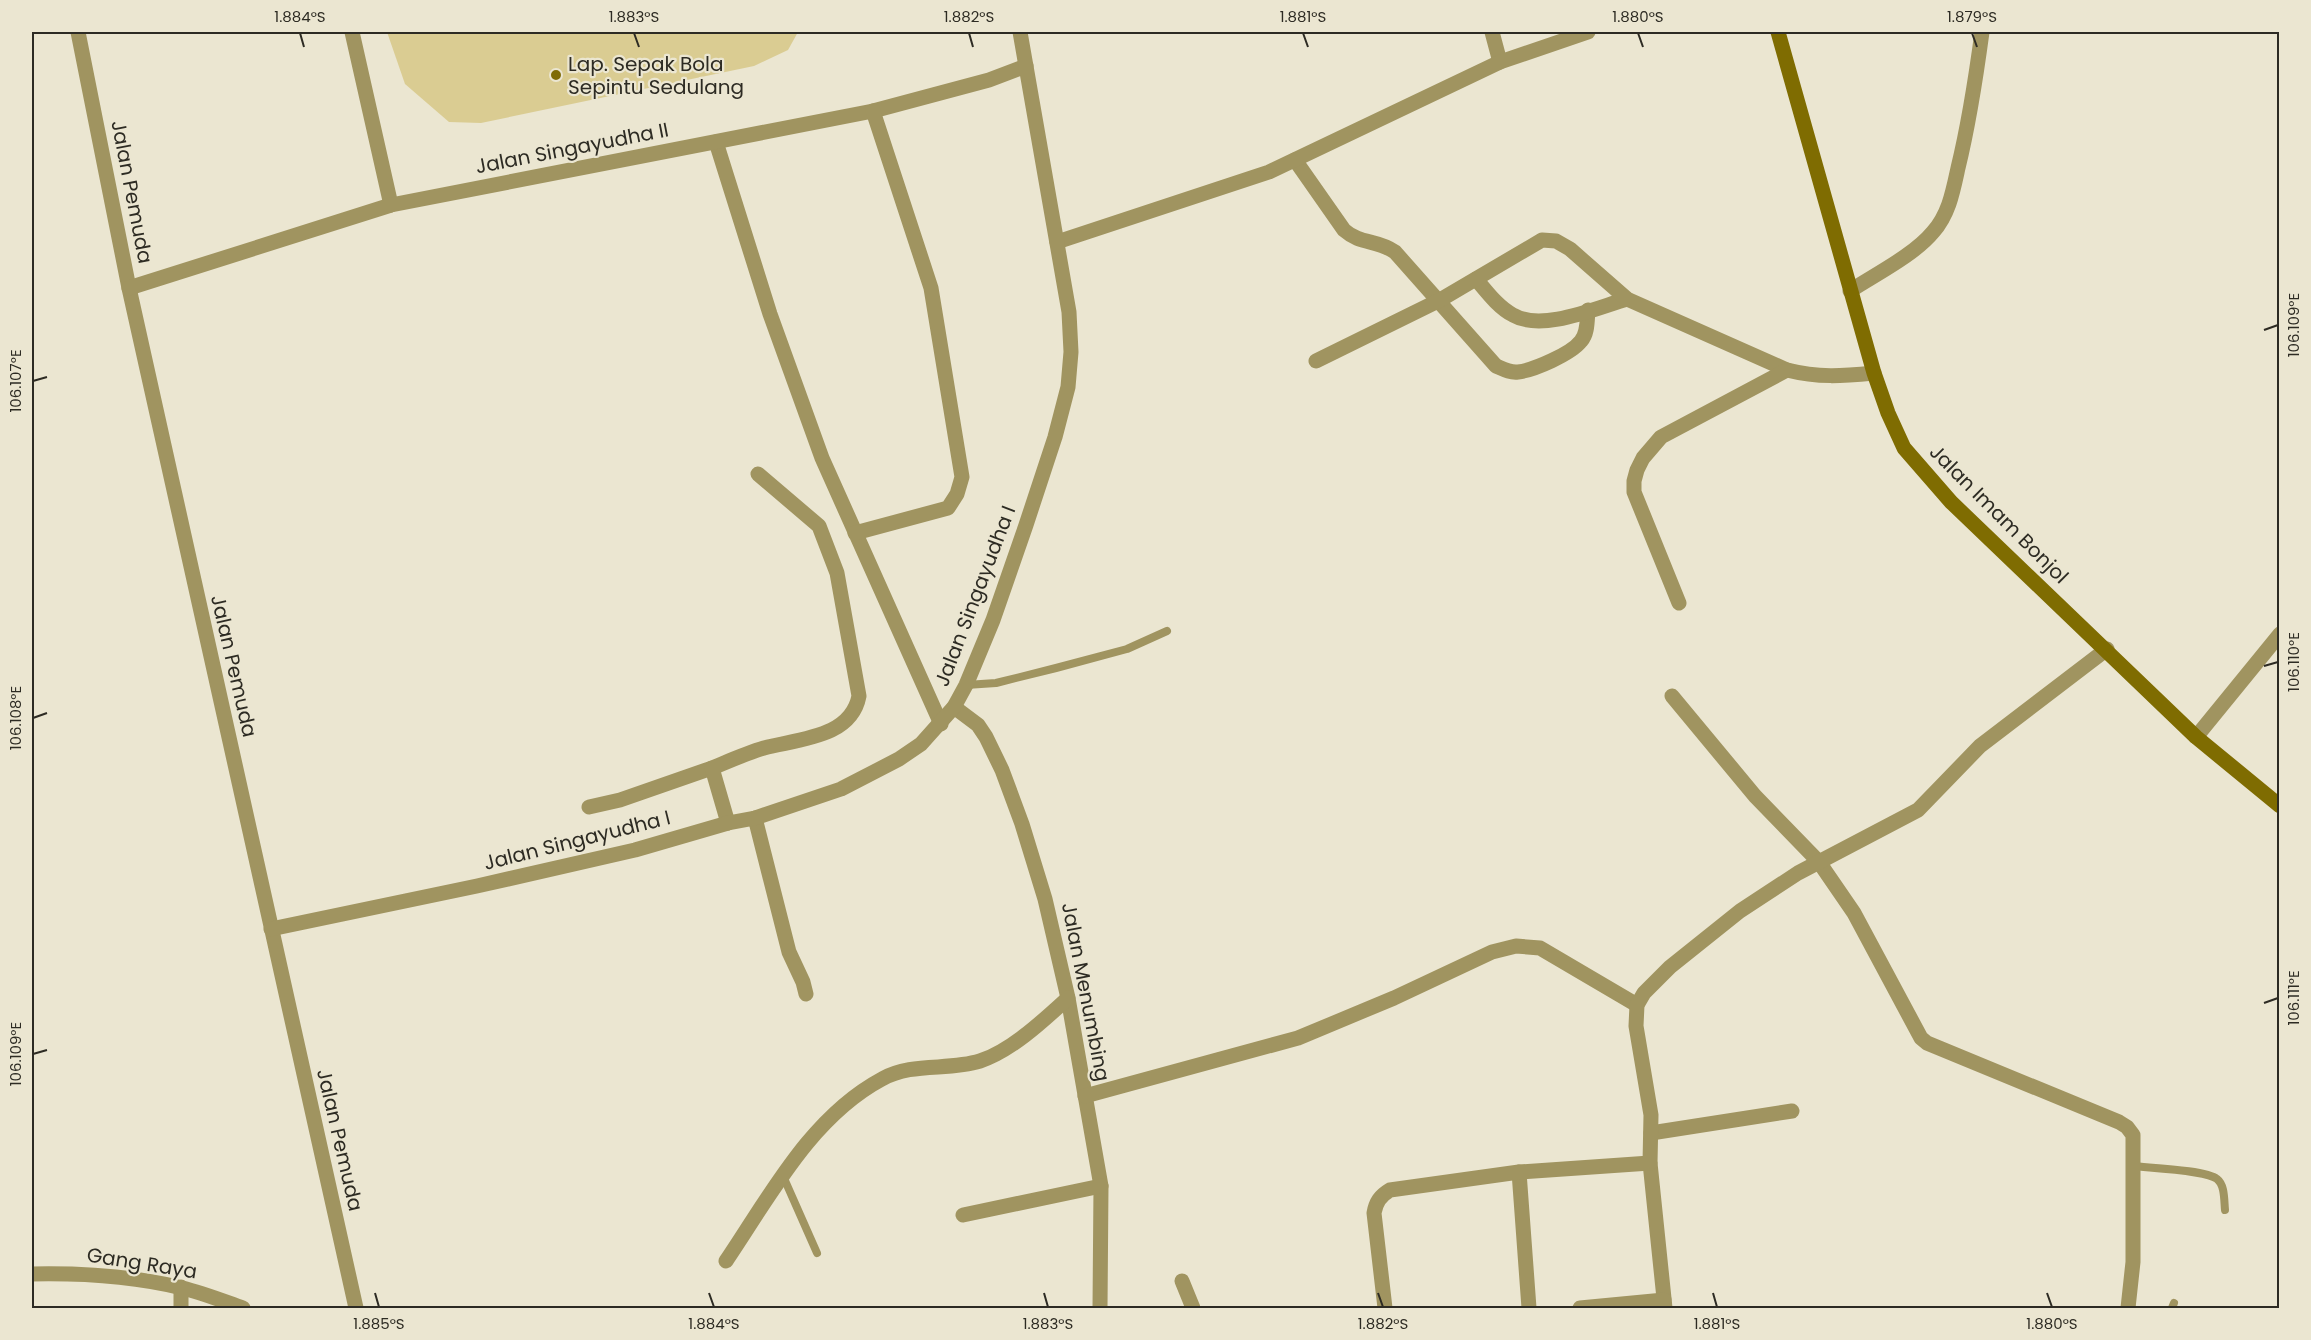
<svg xmlns="http://www.w3.org/2000/svg" width="2311" height="1340" font-family="Poppins,sans-serif">
  <rect width="100%" height="100%" fill="#ebe6d1"/>
  <!-- garden -->
  <path fill="#dacc92" d="M387 32H798L788 50 754 66 481 123 449 122 405 84Z"/>
  <g fill="none" stroke-linecap="round" stroke-linejoin="round">
    <!-- lane -->
    <g stroke="#a09460" stroke-width="8">
      <path d="M966 685 996 683 1056 668 1127 649 1167 631"/>
      <path d="M2133 1166C2150 1168 2206 1170 2217 1179 2225 1185 2224 1200 2225 1210"/>
      <path d="M783 1176 817 1253"/>
      <path d="M2172 1308 2174 1303"/>
    </g>
    <!-- street -->
    <g stroke="#a09460" stroke-width="15">
      <path d="M78 32 129 288 356 1308"/>
      <path d="M352 32 391 205"/>
      <path d="M1492 32 1500 62"/>
      <path d="M716 142 770 314 822 458 941 724"/>
      <path d="M1295 160 1344 230C1361 245 1376 239 1395 252L1496 366C1503 369 1510 373 1518 372 1534 370 1571 354 1581 341 1588 333 1587 320 1588 310"/>
      <path d="M1057 242 1269 172 1500 62 1588 32"/>
      <path d="M1476 279C1487 292 1498 307 1513 315 1542 332 1596 308 1627 299"/>
      <path d="M129 288 391 205 873 111 989 80 1026 66"/>
      <path d="M1850 291C1876 274 1914 255 1933 232 1949 214 1953 191 1958 168 1969 123 1976 77 1982 32"/>
      <path d="M1316 361 1440 300 1542 240 1556 241 1570 249 1627 299 1787 370C1819 378 1842 376 1874 373"/>
      <path d="M855 533 948 508 957 494 962 477 931 288 873 111"/>
      <path d="M1679 603 1634 492V481L1637 470 1643 458 1661 437 1787 370"/>
      <path d="M1672 696 1755 796 1819 862 1854 913 1921 1038 1927 1043 2119 1122 2127 1127 2133 1135V1262L2128 1308"/>
      <path d="M954 707 978 725 986 737 1002 770 1022 824 1045 899 1068 998 1101 1186 1100 1308"/>
      <path d="M2196 737 2280 634"/>
      <path d="M589 807 620 800 712 768"/>
      <path d="M755 818 789 952 803 982 806 994"/>
      <path d="M728 823 712 768C729 761 747 753 764 748 798 739 851 738 859 696L837 573 819 526 758 474"/>
      <path d="M271 929 477 886 635 850 728 823 755 818 841 789 899 759 921 744 954 707 966 685 993 620 1026 525 1055 437 1068 387 1071 352 1069 312 1020 32"/>
      <path d="M1085 1096 1298 1038 1394 998 1492 952 1516 946 1540 948 1637 1005"/>
      <path d="M1651 1133 1792 1111"/>
      <path d="M1650 1163 1665 1308"/>
      <path d="M1519 1172 1529 1308"/>
      <path d="M963 1215 1101 1186"/>
      <path d="M726 1261C770 1196 811 1117 882 1079 912 1062 948 1071 980 1061 1011 1051 1044 1020 1068 998"/>
      <path d="M32 1274C82 1273 133 1276 182 1288 203 1293 223 1301 243 1308"/>
      <path d="M1182 1281 1193 1308"/>
      <path d="M181 1287V1308"/>
      <path d="M1385 1308 1374 1213C1376 1202 1380 1196 1390 1190L1519 1172 1650 1163 1651 1115 1636 1026 1637 1005 1644 993 1670 967 1740 911 1798 873 1918 810 1980 746 2107 649"/>
      <path d="M1580 1308 1664 1300"/>
    </g>
    <!-- secondary -->
    <path stroke="#7f6c01" stroke-width="15" d="M1778 32 1874 373 1888 413 1904 448 1951 502 2196 737 2280 806"/>
  </g>
  <!-- ticks -->
  <path fill="none" stroke="#2d2b23" stroke-width="2" d="M300 33 304 47M634 33 639 47M969 33 973 47M1303 33 1308 47M1638 33 1643 47M1972 33 1977 47M2264 330 2278 325M33 381 47 377M2264 666 2278 662M33 718 47 713M2264 1003 2278 998M33 1054 47 1050M375 1293 379 1307M709 1293 714 1307M1044 1293 1048 1307M1378 1293 1383 1307M1713 1293 1717 1307M2047 1293 2052 1307"/>
  <!-- markers -->
  <circle fill="#7f6c07" stroke="#ebe6d1" stroke-width="2" cx="556" cy="75" r="6"/>
  <g text-anchor="middle" stroke-width="4.5" stroke-linejoin="round" paint-order="stroke">
    <!-- poi labels -->
    <g font-size="20" fill="#2d2b23" stroke="#ebe6d1" text-anchor="start">
      <text x="568" y="71">Lap. Sepak Bola<tspan x="568" dy="23">Sepintu Sedulang</tspan></text>
    </g>
    <!-- street labels -->
    <g font-size="20" fill="#2d2b23" stroke="#ebe6d1">
      <text transform="translate(572 148) rotate(-11)" y="7">Jalan Singayudha II</text>
      <text transform="translate(132 192) rotate(79)" y="7">Jalan Pemuda</text>
      <text transform="translate(1999 514) rotate(45)" y="7">Jalan Imam Bonjol</text>
      <text transform="translate(975 596) rotate(-69)" y="7">Jalan Singayudha I</text>
      <text transform="translate(234 666) rotate(77)" y="7">Jalan Pemuda</text>
      <text transform="translate(577 840) rotate(-14)" y="7">Jalan Singayudha I</text>
      <text transform="translate(1086 992) rotate(79)" y="7">Jalan Menumbing</text>
      <text transform="translate(340 1140) rotate(77)" y="7">Jalan Pemuda</text>
      <text transform="translate(142 1263) rotate(9)" y="7">Gang Raya</text>
    </g>
  </g>
  <!-- border -->
  <rect width="2311" height="1340" fill="none" stroke="#ebe6d1" stroke-width="66"/>
  <rect x="33" y="33" width="2245" height="1274" fill="none" stroke="#2d2b23" stroke-width="2"/>
  <g font-size="15" text-anchor="middle" fill="#2d2b23">
    <text x="300" y="22">1.884°S</text>
    <text x="634" y="22">1.883°S</text>
    <text x="969" y="22">1.882°S</text>
    <text x="1303" y="22">1.881°S</text>
    <text x="1638" y="22">1.880°S</text>
    <text x="1972" y="22">1.879°S</text>
    <text transform="translate(2294 325) rotate(-90)" y="5">106.109°E</text>
    <text transform="translate(16 381) rotate(-90)" y="5">106.107°E</text>
    <text transform="translate(2294 662) rotate(-90)" y="5">106.110°E</text>
    <text transform="translate(16 718) rotate(-90)" y="5">106.108°E</text>
    <text transform="translate(2294 998) rotate(-90)" y="5">106.111°E</text>
    <text transform="translate(16 1054) rotate(-90)" y="5">106.109°E</text>
    <text x="379" y="1329">1.885°S</text>
    <text x="714" y="1329">1.884°S</text>
    <text x="1048" y="1329">1.883°S</text>
    <text x="1383" y="1329">1.882°S</text>
    <text x="1717" y="1329">1.881°S</text>
    <text x="2052" y="1329">1.880°S</text>
  </g>
</svg>
